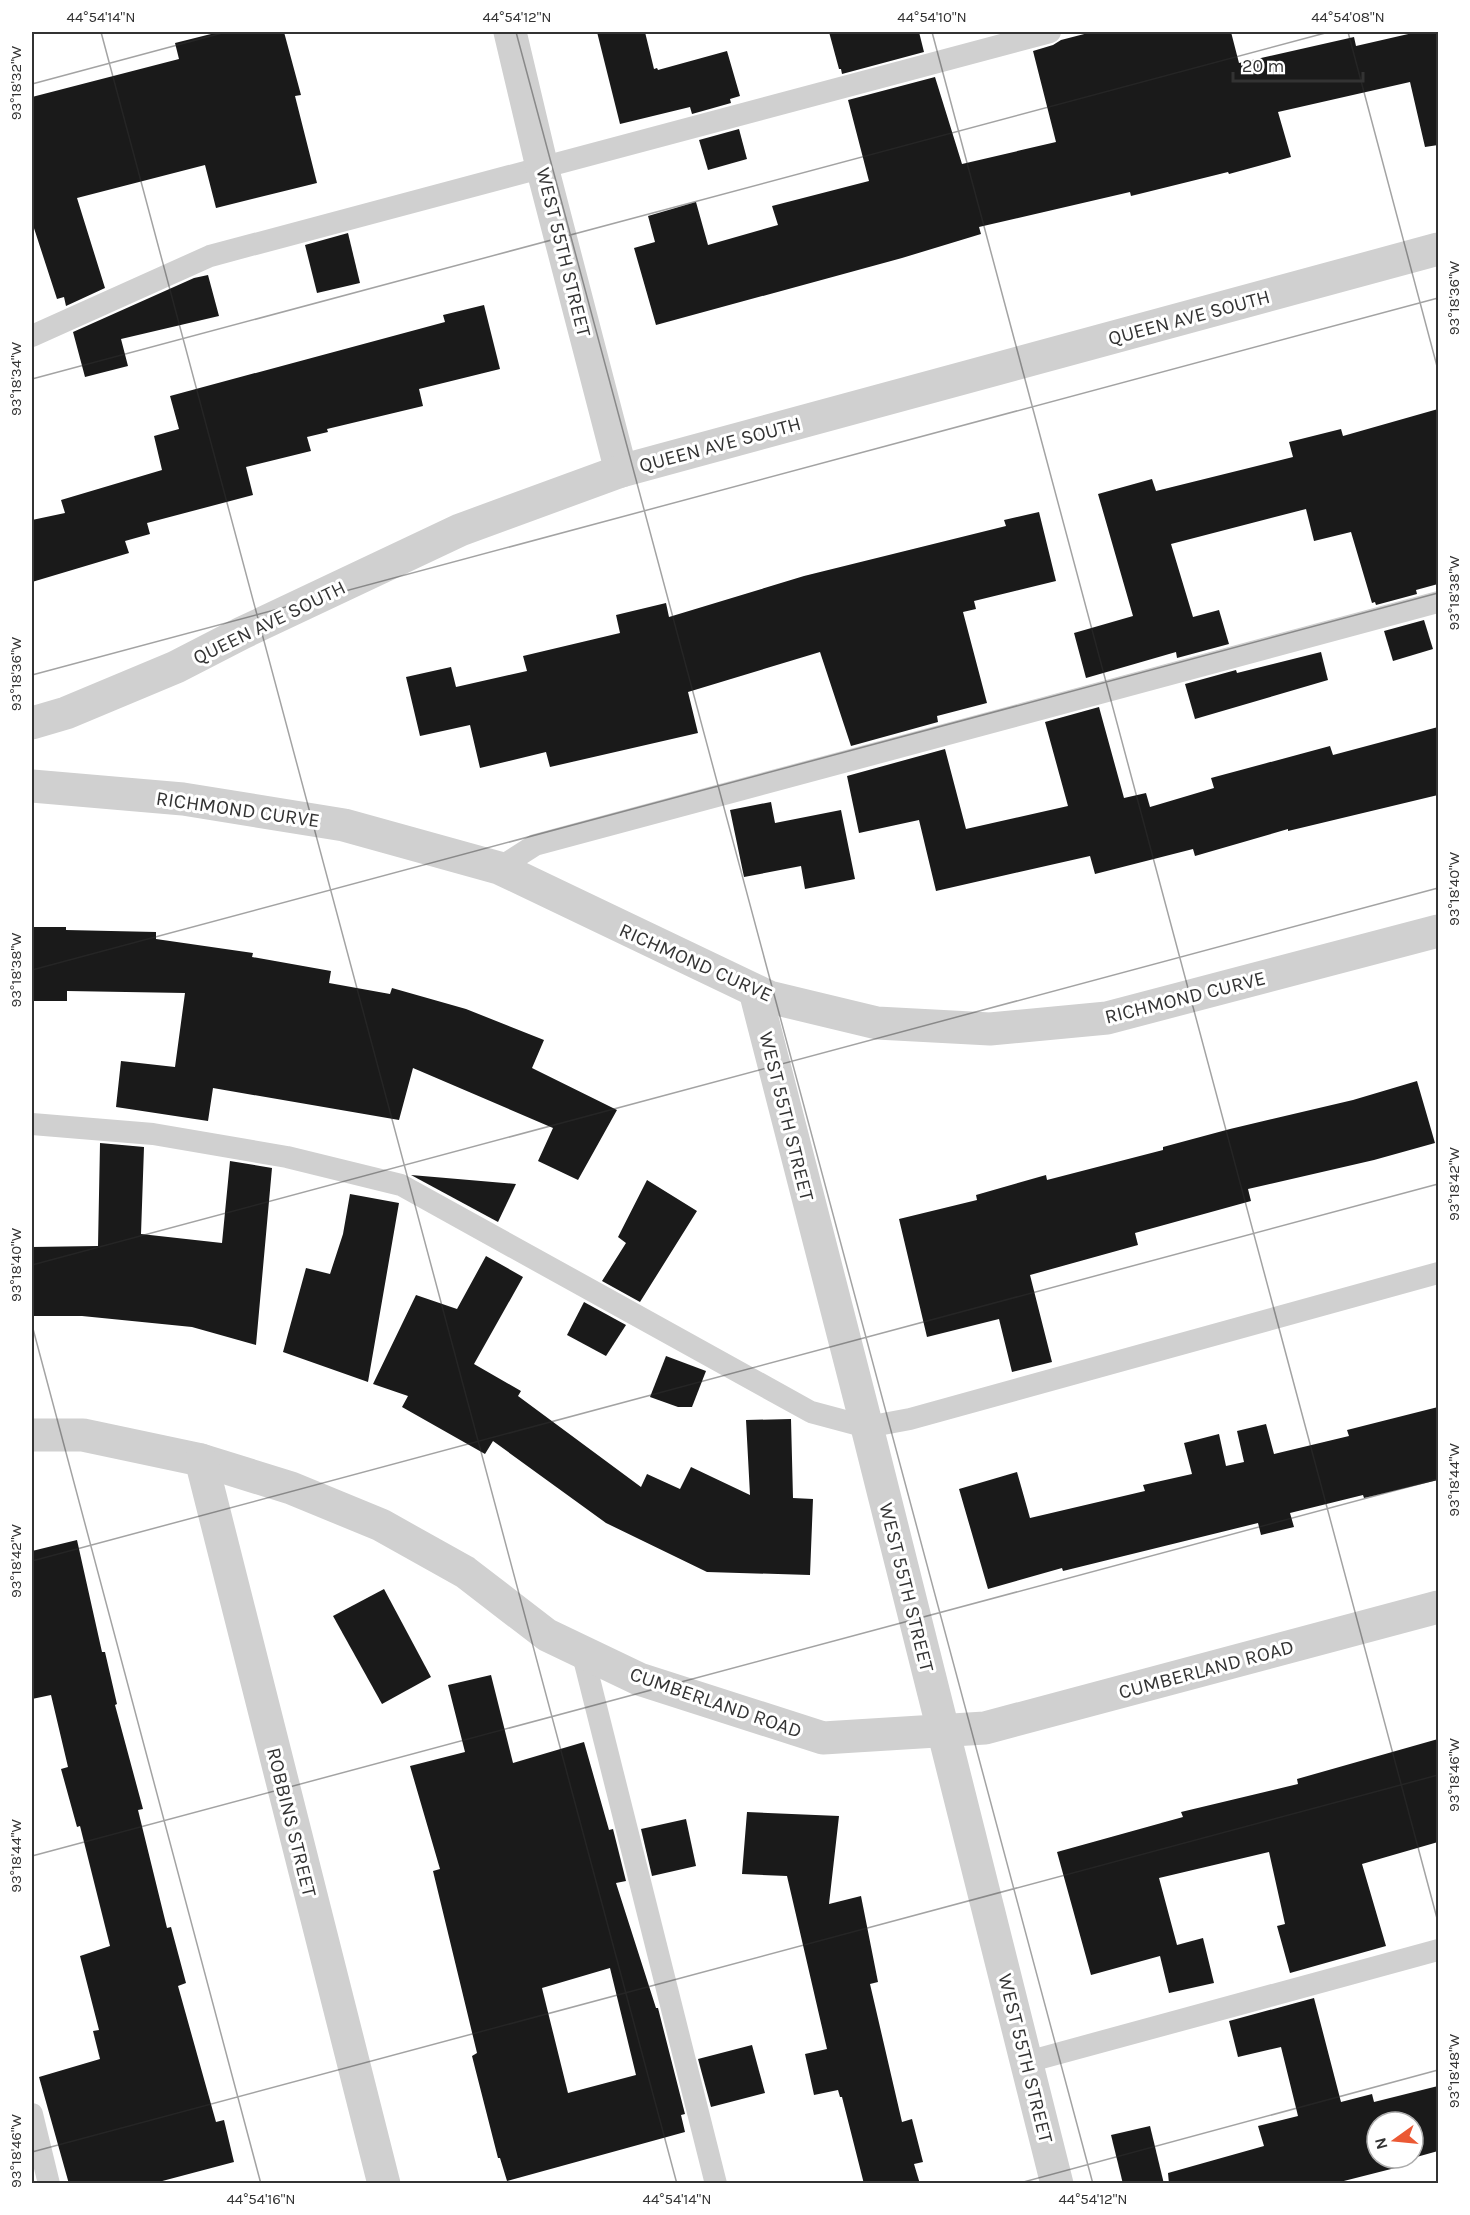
<svg xmlns="http://www.w3.org/2000/svg" width="1470" height="2215" font-family="Karla,sans-serif">
  <rect width="100%" height="100%" fill="#fff"/>
  <!-- building -->
  <g fill="#1a1a1a" fill-rule="evenodd">
    <path d="M219 32H284L301 95 295 96 317 183 216 208 205 165 77 198 105 288 66 306 64 297 57 299 32 222V97L179 59 175 43Z"/>
    <path d="M597 32H645L654 69 657 68 658 70 727 51 740 96 730 99 731 103 692 114 690 107 620 124Z"/>
    <path d="M829 32H919L924 52 842 74 841 69H839Z"/>
    <path d="M1092 32H1231L1239 63 1354 37 1356 46 1417 32H1438V145L1425 147 1410 82 1278 112 1291 157 1229 174 1228 172 1131 196 1130 192 979 227 981 234 902 258 656 325 634 248 655 242 648 216 696 202 708 245 778 225 772 206 869 181 848 100 935 77 962 164 1056 142 1033 51 1053 45 1061 40Z"/>
    <path d="M739 129 747 159 708 170 699 140Z"/>
    <path d="M348 233 360 283 317 293 305 245Z"/>
    <path d="M208 275 219 316 121 339 128 366 85 377 73 332 194 278Z"/>
    <path d="M484 305 500 369 419 389 423 406 327 429 328 432 307 437 311 451 246 467 253 495 147 523 150 534 125 541 129 553 32 582V520L65 513 61 500 162 470 154 436 179 429 170 396 445 322 443 315Z"/>
    <path d="M1438 409V584L1416 590 1417 594 1376 605 1375 602 1372 603 1351 532 1314 541 1306 509 1171 544 1193 617 1219 610 1229 644 1177 658 1176 652 1086 678 1074 633 1133 616 1098 494 1152 479 1156 491 1293 457 1289 442 1341 429 1343 436Z"/>
    <path d="M1039 512 1056 581 974 601 976 609 963 612 987 703 937 716 938 722 851 746 820 652 688 692 698 733 550 767 546 752 480 768 470 725 420 736 406 677 451 667 456 687 527 671 523 656 620 633 616 615 666 603 669 617 804 576 1006 526 1004 520Z"/>
    <path d="M1424 620 1433 649 1393 661 1384 631Z"/>
    <path d="M1321 652 1328 680 1195 719 1185 684 1236 670 1237 673Z"/>
    <path d="M1099 707 1124 798 1146 793 1150 807 1214 788 1211 778 1330 746 1333 755 1438 727V795L1288 831V829L1195 856 1193 849 1095 874 1090 856 936 891 919 820 859 833 847 776 945 749 966 829 1068 806 1045 722Z"/>
    <path d="M771 802 775 823 841 810 855 879 805 889 801 866 744 877 730 810Z"/>
    <path d="M32 927H66V930L156 932V939L253 953 252 957 331 971 329 983 390 994 392 988 466 1009 544 1040 532 1068 617 1110 578 1180 538 1161 553 1128 413 1068 399 1120 213 1088 208 1121 116 1107 121 1061 175 1067 185 993 67 991V1001H32Z"/>
    <path d="M1417 1081 1435 1143 1374 1160 1248 1189 1251 1201 1135 1233 1138 1245 1030 1275 1052 1362 1012 1372 999 1319 927 1337 899 1219 977 1200 976 1195 1046 1175 1047 1180 1163 1150V1147L1230 1129 1353 1100Z"/>
    <path d="M100 1143 144 1147 141 1234 222 1243 230 1161 272 1168 256 1345 192 1327 82 1316H32V1247L98 1246Z"/>
    <path d="M411 1175 516 1184 498 1222Z"/>
    <path d="M647 1180 697 1211 640 1302 602 1281 626 1243 618 1237Z"/>
    <path d="M350 1194 399 1203 368 1382 283 1352 306 1268 330 1274 343 1234Z"/>
    <path d="M486 1256 523 1277 474 1364 521 1391 518 1396 641 1487 647 1474 680 1489 691 1467 750 1495 746 1420 791 1419 793 1498 813 1499 810 1575 707 1572 606 1523 493 1441 485 1454 402 1407 408 1396 373 1384 416 1295 457 1309Z"/>
    <path d="M584 1302 626 1325 606 1356 567 1335Z"/>
    <path d="M666 1356 706 1371 692 1407H678L650 1397Z"/>
    <path d="M1438 1407V1480L1364 1498 1363 1495 1290 1513 1294 1527 1261 1535 1258 1523 1063 1571 1062 1568 988 1589 959 1489 1017 1472 1030 1518 1145 1491 1143 1485 1192 1474 1184 1443 1219 1434 1226 1466 1244 1462 1237 1431 1266 1424 1274 1454 1349 1436 1347 1430Z"/>
    <path d="M77 1540 102 1652H105L117 1704 115 1705 143 1809 138 1810 167 1928 171 1927 186 1983 178 1986 216 2122 224 2120 234 2162 151 2184H69L39 2077 100 2059 93 2031 99 2030 80 1956 110 1946 80 1826 77 1827 61 1769 68 1767 51 1695 32 1699V1551Z"/>
    <path d="M384 1589 431 1677 382 1704 333 1616Z"/>
    <path d="M491 1675 513 1763 584 1742 609 1830 613 1829 626 1881 616 1883 656 2008H658L685 2114 681 2115 685 2132 507 2181 500 2158H498L472 2056 477 2053 433 1871 440 1869 410 1766 465 1752 448 1685ZM610 1968 636 2075 568 2093 542 1988Z"/>
    <path d="M1438 1739V1842L1362 1864 1386 1946 1290 1973 1277 1926 1285 1924 1269 1852 1159 1878 1177 1945 1203 1938 1214 1983 1169 1993 1160 1956 1091 1975 1057 1852 1183 1817 1181 1812 1298 1784 1297 1779Z"/>
    <path d="M747 1812 839 1816 829 1904 861 1896 878 1982 870 1984 902 2122 912 2119 923 2162 914 2164 920 2184H864L842 2097H840L838 2090 814 2095 805 2054 827 2049 787 1876 742 1874Z"/>
    <path d="M686 1819 696 1866 652 1876 641 1829Z"/>
    <path d="M1314 1998 1341 2102 1372 2094 1374 2102 1438 2086V2151L1413 2158V2122H1377V2158H1411L1397 2161 1399 2167 1332 2184H1169L1168 2173 1264 2146 1258 2126 1298 2116 1281 2047 1238 2057 1229 2021Z"/>
    <path d="M752 2045 765 2093 711 2107 698 2059Z"/>
    <path d="M1150 2126 1164 2184H1123L1111 2135Z"/>
  </g>
  <g fill="none" stroke-linecap="round" stroke-linejoin="round">
    <!-- lane -->
    <g stroke="#d0d0d0" stroke-width="22">
      <path d="M32 336 210 256 1050 32"/>
      <path d="M499 868 535 845 1438 602"/>
      <path d="M32 1124 153 1134 287 1157 401 1185 811 1412 867 1427 910 1419 1438 1273"/>
      <path d="M582 1651 716 2184"/>
      <path d="M1027 2062 1438 1950"/>
      <path d="M32 2114 49 2184"/>
    </g>
    <!-- street -->
    <g stroke="#d0d0d0" stroke-width="33">
      <path d="M510 32 542 167 621 471"/>
      <path d="M32 723 66 713 176 667 242 633 460 530 621 471 1438 249"/>
      <path d="M32 786 183 799 344 825 499 868 769 997 877 1023 990 1029 1107 1018 1438 931"/>
      <path d="M755 991 867 1427 1057 2184"/>
      <path d="M32 1435H83L201 1460 291 1488 381 1525 465 1572 547 1635 639 1679 823 1738 985 1728 1438 1607"/>
      <path d="M201 1460 384 2184"/>
    </g>
  </g>
  <!-- ticks -->
  <path fill="none" stroke="#333" stroke-width="1.5" stroke-opacity="0.45" d="M101 32 677 2184M516 32 1093 2184M932 32 1438 1922M1348 32 1438 370M32 84 226 32M32 379 1329 32M32 675 1438 298M32 970 1438 593M32 1265 1438 888M32 1325 261 2184M32 1561 1438 1184M32 1856 1438 1479M32 2152 1438 1775M1016 2184 1438 2070"/>
  <g text-anchor="middle" stroke-width="6" stroke-linejoin="round" paint-order="stroke">
    <!-- street labels -->
    <g font-size="20" fill="#333" stroke="#fff">
      <text transform="translate(564 252) rotate(76)" y="7">WEST 55TH STREET</text>
      <text transform="translate(1189 317) rotate(-15)" y="7">QUEEN AVE SOUTH</text>
      <text transform="translate(720 444) rotate(-15)" y="7">QUEEN AVE SOUTH</text>
      <text transform="translate(269 622) rotate(-26)" y="7">QUEEN AVE SOUTH</text>
      <text transform="translate(238 809) rotate(8)" y="7">RICHMOND CURVE</text>
      <text transform="translate(696 962) rotate(24)" y="7">RICHMOND CURVE</text>
      <text transform="translate(1185 997) rotate(-14)" y="7">RICHMOND CURVE</text>
      <text transform="translate(787 1116) rotate(76)" y="7">WEST 55TH STREET</text>
      <text transform="translate(907 1587) rotate(76)" y="7">WEST 55TH STREET</text>
      <text transform="translate(1206 1669) rotate(-15)" y="7">CUMBERLAND ROAD</text>
      <text transform="translate(716 1702) rotate(19)" y="7">CUMBERLAND ROAD</text>
      <text transform="translate(292 1822) rotate(76)" y="7">ROBBINS STREET</text>
      <text transform="translate(1026 2058) rotate(76)" y="7">WEST 55TH STREET</text>
    </g>
  </g>
  <!-- border -->
  <rect width="1470" height="2215" fill="none" stroke="#ffffff" stroke-width="66"/>
  <!-- north arrow -->
  <g transform="translate(1395 2140) rotate(255)"><circle r="28" fill="#ffffff" stroke="#adadad" stroke-width="1.5"/>
  <path d="M0-4.5L10 22L0 15L-10 22Z" fill="#eb5934"/>
  <text y="-9" font-size="16" font-weight="bold" text-anchor="middle" fill="#333333">N</text>
  </g>
  <!-- scale -->
  <path d="M1233 72v9h130v-9" fill="none" stroke="#333333" stroke-width="3"/>
  <text x="1242" y="72" font-size="18" fill="#333333" stroke="#ffffff" stroke-width="4.5" paint-order="stroke">20 m</text>
  <rect x="33" y="33" width="1404" height="2149" fill="none" stroke="#333" stroke-width="2"/>
  <g font-size="15" text-anchor="middle" fill="#333">
    <text x="101" y="22">44°54'14"N</text>
    <text x="517" y="22">44°54'12"N</text>
    <text x="932" y="22">44°54'10"N</text>
    <text x="1348" y="22">44°54'08"N</text>
    <text transform="translate(16 83) rotate(-90)" y="5">93°18'32"W</text>
    <text transform="translate(1454 298) rotate(-90)" y="5">93°18'36"W</text>
    <text transform="translate(16 379) rotate(-90)" y="5">93°18'34"W</text>
    <text transform="translate(1454 593) rotate(-90)" y="5">93°18'38"W</text>
    <text transform="translate(16 674) rotate(-90)" y="5">93°18'36"W</text>
    <text transform="translate(1454 889) rotate(-90)" y="5">93°18'40"W</text>
    <text transform="translate(16 970) rotate(-90)" y="5">93°18'38"W</text>
    <text transform="translate(1454 1184) rotate(-90)" y="5">93°18'42"W</text>
    <text transform="translate(16 1265) rotate(-90)" y="5">93°18'40"W</text>
    <text transform="translate(1454 1480) rotate(-90)" y="5">93°18'44"W</text>
    <text transform="translate(16 1561) rotate(-90)" y="5">93°18'42"W</text>
    <text transform="translate(1454 1775) rotate(-90)" y="5">93°18'46"W</text>
    <text transform="translate(16 1856) rotate(-90)" y="5">93°18'44"W</text>
    <text transform="translate(1454 2071) rotate(-90)" y="5">93°18'48"W</text>
    <text transform="translate(16 2151) rotate(-90)" y="5">93°18'46"W</text>
    <text x="261" y="2204">44°54'16"N</text>
    <text x="677" y="2204">44°54'14"N</text>
    <text x="1093" y="2204">44°54'12"N</text>
  </g>
</svg>
